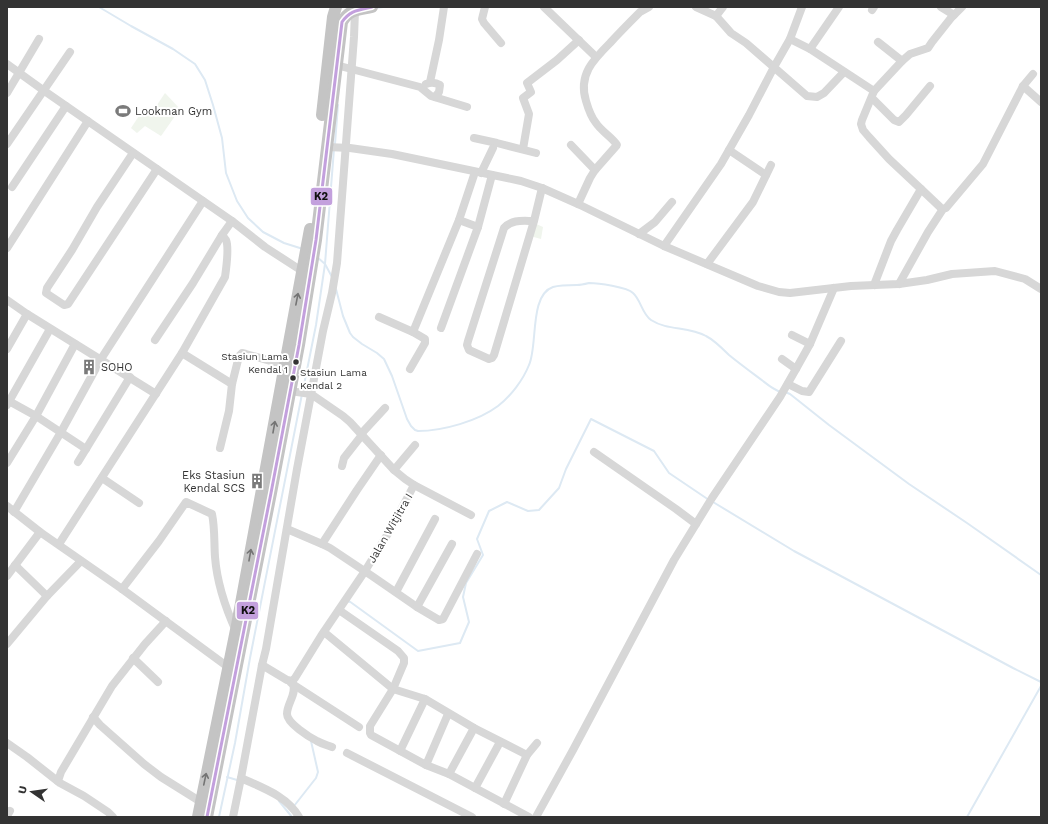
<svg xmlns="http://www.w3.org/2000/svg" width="1048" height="824" font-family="'Work Sans',sans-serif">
  <rect width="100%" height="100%" fill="#fff"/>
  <!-- green -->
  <g fill="#f0f5ed">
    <path d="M165 93 180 109 161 136 145 126 137 133 131 128 145 107 153 111Z"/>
    <path d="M534 223 543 227 541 239 530 236Z"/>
  </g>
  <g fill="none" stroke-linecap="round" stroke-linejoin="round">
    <!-- stream -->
    <g stroke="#dde9f3" stroke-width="2">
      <path d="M99 7 131 26 173 49 195 64 205 80 213 105 222 138 226 173 237 201 248 218 263 232 284 243 303 249"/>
      <path d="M376 8 383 7"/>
      <path d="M335 144 338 105"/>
      <path d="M317 257 325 264 332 277"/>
      <path d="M336 289 343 316 350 333 353 337 362 344 377 353 384 359 392 376 407 419 411 426 415 430 418 431C443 431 478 421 498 406 511 396 523 380 529 365 538 346 529 295 553 287 560 285 569 285 577 285 581 285 585 284 589 283 598 283 627 287 633 293 641 300 642 314 651 320 668 331 688 326 706 336 714 340 722 348 729 355 740 364 751 372 763 381 768 385 774 390 781 392"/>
      <path d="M303 390 316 325 325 264 334 149"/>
      <path d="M785 392 790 394 829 425 909 484 967 523 1041 575"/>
      <path d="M713 502 794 551 1013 668 1041 682"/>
      <path d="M349 602V601L418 651 460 643 469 622 463 597 466 583 483 555 477 539 489 511 507 502 528 511 539 510 559 488 566 469 591 419 654 451 669 473 709 500"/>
      <path d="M227 777 237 780"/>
      <path d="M279 801 292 817"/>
      <path d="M294 806 316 778 318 772 311 741"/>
      <path d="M219 817 235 743 250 658 302 394"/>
      <path d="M967 817 1041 686"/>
    </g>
    <!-- minor -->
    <g stroke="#d7d7d7" stroke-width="8">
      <path d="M485 7 482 19 484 23 501 43"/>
      <path d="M544 7 596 57"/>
      <path d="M696 7 716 16 723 7"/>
      <path d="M941 7 954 15"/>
      <path d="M872 10 874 7"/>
      <path d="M716 16 731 33 746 43 807 96 817 97 824 93 844 72"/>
      <path d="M790 39 810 49 839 7"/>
      <path d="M878 42 902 61"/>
      <path d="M810 49 874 91"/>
      <path d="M7 64 43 90 232 221 265 247 302 271"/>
      <path d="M336 65 420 87 431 96 467 107"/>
      <path d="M430 82 439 40 444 7"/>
      <path d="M426 84C431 82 435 82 440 85L439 92 435 97"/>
      <path d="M1023 86 1041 102"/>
      <path d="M7 93 39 39"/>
      <path d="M872 98 894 120 899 122 906 115 930 86"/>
      <path d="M474 138 497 143 536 153"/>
      <path d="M7 144 70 52"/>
      <path d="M571 145 595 170"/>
      <path d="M327 147 350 148 392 154 521 181 542 188 578 204 664 246 758 286 779 292 790 293 851 286 899 284 927 280 952 274 995 271 1025 279 1041 289"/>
      <path d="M523 149 529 114 523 98 531 92 527 83 557 60 579 40"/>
      <path d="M729 150 766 175"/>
      <path d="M133 153 97 207 72 250 47 288 46 293 64 305 68 304 157 169"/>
      <path d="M481 173 493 148"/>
      <path d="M12 187 66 106"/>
      <path d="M921 189 940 207 943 209"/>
      <path d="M578 204 590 178 595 170 617 145C613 138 601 131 596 123 591 117 588 108 586 101 578 75 593 60 610 43 620 32 630 22 640 12L649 7"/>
      <path d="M534 221C523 221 512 219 504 228L468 341 467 345 469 350 489 359 492 358 494 355 534 221 542 188"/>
      <path d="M478 227 492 175"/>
      <path d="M639 234 655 222 672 202"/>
      <path d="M664 246 721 164 749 115 774 67 790 39 802 7"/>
      <path d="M7 248 88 121"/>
      <path d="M707 264 753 202 771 165"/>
      <path d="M899 284 928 232 943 209 946 208 983 164 1023 86 1033 74"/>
      <path d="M874 285 891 241 897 230 921 189 889 159 869 137 863 130 861 124 862 120 874 91 902 61 910 54 928 48 932 42 951 18 962 7"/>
      <path d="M7 300 27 314 156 394"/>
      <path d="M379 317 413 332 425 339V343L410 369"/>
      <path d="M441 328 478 227 459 220 475 172"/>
      <path d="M413 332 459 220"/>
      <path d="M792 335 810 344"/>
      <path d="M155 340 193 283 222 235 232 221"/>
      <path d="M7 349 27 314"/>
      <path d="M182 353 232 384"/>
      <path d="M782 359 796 369"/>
      <path d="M788 384 802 391 809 392 841 341"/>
      <path d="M290 391 311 394 343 416 350 422 394 470 405 479 414 485 471 515"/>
      <path d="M7 400 36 416 86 449 130 377"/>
      <path d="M7 405 50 329"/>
      <path d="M361 434 385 408"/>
      <path d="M220 448 229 411 232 384 239 356 242 353 246 354 285 365"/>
      <path d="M594 452 676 509 696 524"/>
      <path d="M78 462 86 449"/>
      <path d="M7 463 36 416 75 344"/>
      <path d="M342 466 344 458 362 435"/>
      <path d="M394 470 415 445"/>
      <path d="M102 478 139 503"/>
      <path d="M7 506 40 532 122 589 228 667"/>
      <path d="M14 512 61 432 101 359 203 201"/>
      <path d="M287 529 322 544 330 548 372 576 417 607 439 620 443 619 477 554"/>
      <path d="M59 544 182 353 225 277C226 270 229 247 226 240 225 239 223 236 222 235"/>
      <path d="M322 544 357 490 381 455"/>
      <path d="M15 565 47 596 81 561"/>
      <path d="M7 576 40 532"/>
      <path d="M122 589 159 541 186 502 212 514C215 528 214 543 215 557 217 583 225 607 236 631"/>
      <path d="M396 592 435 519"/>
      <path d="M417 607 452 544"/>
      <path d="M339 610 398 651 404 658V663L393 689 370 726V733L371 735 426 765 449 774 529 817"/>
      <path d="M324 632 393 689 425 699 474 728 527 755"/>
      <path d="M7 644 47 596"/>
      <path d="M133 658 158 682"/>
      <path d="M262 665 287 680 292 681 295 678 321 636 365 571 392 527 414 485"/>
      <path d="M291 683 359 727"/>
      <path d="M293 684C297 694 287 703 287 714 287 723 309 737 317 741 322 744 327 745 332 747"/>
      <path d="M93 717 100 725 144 764 161 777 201 802"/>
      <path d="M7 743 27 757 60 783 84 796 108 812 113 817"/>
      <path d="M400 751 425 699"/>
      <path d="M347 753 472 817"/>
      <path d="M426 765 448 714"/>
      <path d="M449 774 474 728"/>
      <path d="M241 778C263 788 287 796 299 817"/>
      <path d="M58 781 61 772 112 686 145 644 166 621"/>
      <path d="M475 788 500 742"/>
      <path d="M504 804 527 755 537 743"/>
      <path d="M7 816 10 811"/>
      <path d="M233 817 241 778 262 665 266 649 297 469 323 331 332 293 337 263 354 37 355 11"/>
      <path d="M536 817 573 750 674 560 712 498 780 397 796 369 810 344 834 288"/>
    </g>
    <!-- highway -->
    <g stroke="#c4c4c4" stroke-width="12">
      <path d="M322 115 333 17 336 7"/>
      <path d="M198 817 237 625 310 229"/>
      <path d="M207 817 271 493 299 345 316 240 342 22C349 9 358 10 372 7"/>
    </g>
    <!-- bus-1 casing -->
    <g stroke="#fff" stroke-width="6">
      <path id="bus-1" d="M207 817 271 493 299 345 316 240 342 22C350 10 359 10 372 7"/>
    </g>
    <!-- bus-1 -->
    <use href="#bus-1" stroke="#c3a0dd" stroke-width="3"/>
  </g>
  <!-- one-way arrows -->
  <defs><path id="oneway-shaft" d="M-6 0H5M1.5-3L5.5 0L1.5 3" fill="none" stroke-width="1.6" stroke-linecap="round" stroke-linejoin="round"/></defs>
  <g stroke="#747474">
    <use href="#oneway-shaft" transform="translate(297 299) rotate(-79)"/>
    <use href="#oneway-shaft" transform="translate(274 427) rotate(-80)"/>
    <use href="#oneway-shaft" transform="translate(250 555) rotate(-80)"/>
    <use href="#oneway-shaft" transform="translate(205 779) rotate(-78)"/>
  </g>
  <!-- icons -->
  <defs>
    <g id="stadium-bare" transform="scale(1.2)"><path d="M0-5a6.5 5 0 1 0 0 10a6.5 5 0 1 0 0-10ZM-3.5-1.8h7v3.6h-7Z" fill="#7a7a7a" stroke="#fff" stroke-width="2.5" paint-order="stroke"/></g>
    <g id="building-bare" transform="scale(1.2)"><path d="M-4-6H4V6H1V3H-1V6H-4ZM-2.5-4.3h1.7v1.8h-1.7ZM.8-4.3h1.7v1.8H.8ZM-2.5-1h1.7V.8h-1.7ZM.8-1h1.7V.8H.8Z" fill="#7a7a7a" stroke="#fff" stroke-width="2.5" paint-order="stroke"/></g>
  </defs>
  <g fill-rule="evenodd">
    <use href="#stadium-bare" x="123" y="111"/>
    <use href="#building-bare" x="89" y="367"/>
    <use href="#building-bare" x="257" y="481"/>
  </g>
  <!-- markers -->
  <g fill="#333" stroke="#fff" stroke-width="1.5">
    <circle cx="296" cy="362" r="3.5"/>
    <circle cx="293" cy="378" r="3.5"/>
  </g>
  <g text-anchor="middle" stroke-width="4" stroke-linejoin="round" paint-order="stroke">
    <!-- bus labels -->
    <g font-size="10" fill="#333" stroke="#fff" text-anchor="end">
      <text x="288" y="360">Stasiun Lama<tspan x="288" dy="13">Kendal 1</tspan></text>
      <text x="300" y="376" text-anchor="start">Stasiun Lama<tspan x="300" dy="13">Kendal 2</tspan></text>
    </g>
    <!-- poi labels -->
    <g font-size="11" fill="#333" stroke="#fff" text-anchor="start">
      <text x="135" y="115">Lookman Gym</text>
      <text x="101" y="371">SOHO</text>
      <text x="245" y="479" text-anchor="end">Eks Stasiun<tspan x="245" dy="13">Kendal SCS</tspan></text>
    </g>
    <!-- street labels -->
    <g font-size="11" fill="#333" stroke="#fff">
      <text transform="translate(390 528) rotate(-60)" y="4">Jalan Witjitra I</text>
    </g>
  </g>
  <g stroke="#fff" stroke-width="1.5">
    <rect x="310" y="187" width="23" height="19" rx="4" fill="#c3a0dd"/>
    <rect x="236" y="601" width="23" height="19" rx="4" fill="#c3a0dd"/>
  </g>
  <g font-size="11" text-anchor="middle" font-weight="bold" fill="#111">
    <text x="321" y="200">K2</text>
    <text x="248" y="614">K2</text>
  </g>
  <!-- border -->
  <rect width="1048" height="824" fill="none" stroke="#333333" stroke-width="16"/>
  <!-- north arrow -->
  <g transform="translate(32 792) rotate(283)" stroke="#ffffff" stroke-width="3" paint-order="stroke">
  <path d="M0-3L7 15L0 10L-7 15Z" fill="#333333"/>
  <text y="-6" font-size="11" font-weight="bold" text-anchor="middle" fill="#333333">U</text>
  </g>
</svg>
